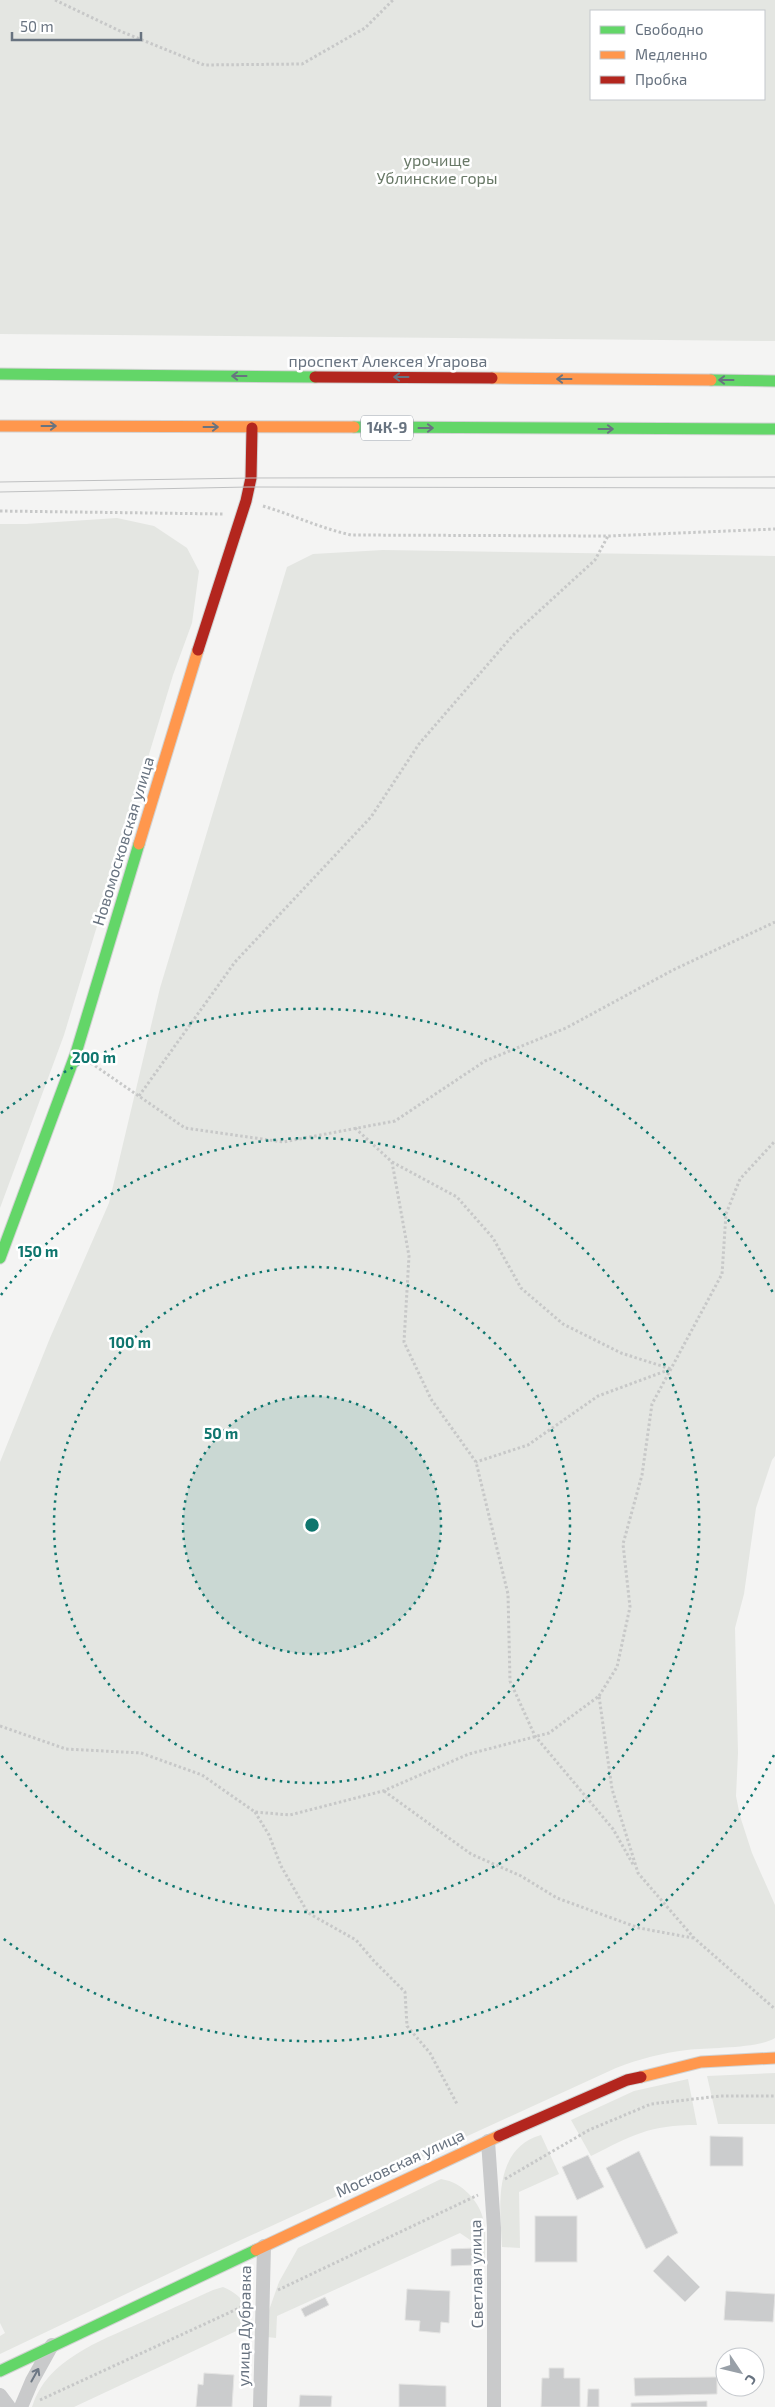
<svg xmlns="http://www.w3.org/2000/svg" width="775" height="2407" font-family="'Exo 2',sans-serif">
  <rect width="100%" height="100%" fill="#f4f4f3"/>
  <!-- green -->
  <g fill="#e4e6e2" fill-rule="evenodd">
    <path d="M0 0H775V341L0 334ZM591 11H764V99H591Z"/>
    <path d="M117 518 154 526 187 548 199 571 192 623 173 675 64 1035 0 1208V524H26Z"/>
    <path d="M383 550 775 556V1456L772 1460 756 1508 744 1594 735 1628 738 1753 736 1796 740 1816 752 1853 775 1905V2038C757 2049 710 2047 687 2050 662 2053 639 2059 616 2068L193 2262 0 2354V2336L5 2333 0 2323V1462L50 1338 109 1203 160 988 287 567 313 554Z"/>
    <path d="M775 2073V2124H718L707 2076Z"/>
    <path d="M688 2079 697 2125C649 2125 633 2135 591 2156L571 2120 634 2091Z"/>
    <path d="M541 2135 559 2174 519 2192 520 2248 502 2247C500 2208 492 2149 541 2135Z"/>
    <path d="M441 2179C453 2181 461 2186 469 2194 490 2217 484 2234 485 2264H476V2244L460 2233 277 2316 276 2338 267 2337 268 2313 279 2282 298 2248Z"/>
    <path d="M223 2287C248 2298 253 2314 253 2339L247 2338V2326L74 2407H32C46 2360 100 2341 140 2323 164 2312 189 2301 213 2290Z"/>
  </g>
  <!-- building -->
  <g fill="#cbcccd" stroke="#e4e4e3">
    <path d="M710 2136 743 2137V2166H710Z"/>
    <path d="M639 2151 678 2233 646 2249 606 2168Z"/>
    <path d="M588 2155 604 2187 577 2200 562 2167Z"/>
    <rect x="535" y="2216" width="42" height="46"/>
    <path d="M474 2248V2265L451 2266V2249Z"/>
    <path d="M668 2255 700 2287 685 2302 653 2271Z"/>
    <path d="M407 2289 450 2291 449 2323 441 2322 440 2333 419 2331 420 2321 405 2320Z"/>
    <path d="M726 2291 775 2294 773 2322 724 2320Z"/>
    <path d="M325 2297 329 2305 305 2317 301 2309Z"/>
    <path d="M549 2368H564V2378H580V2407H541L542 2378H549Z"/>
    <path d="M204 2373 234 2375 232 2407H196L198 2384 203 2385Z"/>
    <path d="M717 2377V2394L635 2396 634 2378Z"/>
    <path d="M399 2384 446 2386V2407H399Z"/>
    <path d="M588 2389H599V2407H587Z"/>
    <path d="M300 2395 332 2396 331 2407H299Z"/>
    <path d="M707 2401V2407H631V2403Z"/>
  </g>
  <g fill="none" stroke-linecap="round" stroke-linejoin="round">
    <!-- fast casing -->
    <g stroke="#d1d2d2" stroke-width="13">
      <g id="fast">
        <path d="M0 374 315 377"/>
        <path d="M711 380 775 381"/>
        <path d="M354 427 775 429"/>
        <path d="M0 1258 76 1053 139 844"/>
        <path d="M0 2371 256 2250"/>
      </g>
    </g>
    <!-- slow casing -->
    <g stroke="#d1d2d2" stroke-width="13">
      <g id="slow">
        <path d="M492 378 711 380"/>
        <path d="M0 426 354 427"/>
        <path d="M139 844 198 650"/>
        <path d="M641 2077 701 2062 775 2058"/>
        <path d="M256 2250 499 2136"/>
      </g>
    </g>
    <!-- jam casing -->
    <g stroke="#d1d2d2" stroke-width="13">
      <g id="jam">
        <path d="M315 377 492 378"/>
        <path d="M198 650 246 501 251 478 252 428"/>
        <path d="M499 2136 627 2080 641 2077"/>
      </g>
    </g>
    <!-- path -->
    <g stroke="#c7c8c8" stroke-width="3" stroke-dasharray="2.5 2.5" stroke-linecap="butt">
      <path d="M55 0 120 31 204 65 302 64 365 28 393 0"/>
      <path d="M263 506C293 515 320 528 351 535L608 536 775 529"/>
      <path d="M0 511 224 514"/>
      <path d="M91 1063 185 1128 283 1142 395 1121 485 1061 566 1028 673 970 775 922"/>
      <path d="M139 1096 235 962 371 817 419 744 514 634 595 560 608 536"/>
      <path d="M355 1128 392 1162 409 1256 404 1342 431 1399 476 1462 508 1594 510 1681 535 1736 613 1829 634 1866"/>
      <path d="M392 1162 457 1197 493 1238 521 1288 563 1324 621 1353 671 1369 598 1396 528 1445 476 1462"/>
      <path d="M599 1696 617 1667 630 1607 623 1544 642 1475 652 1404 722 1274 726 1214 740 1179 775 1141"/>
      <path d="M0 1726 66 1749 141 1753 202 1775 255 1812 290 1815 383 1791 469 1754 549 1733 599 1696 612 1789 638 1873 694 1938 775 2009"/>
      <path d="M384 1791 471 1854 521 1876 557 1898 639 1928 693 1938"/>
      <path d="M255 1812 269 1835 281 1866 308 1913 356 1940 374 1961 405 1992 407 2026 430 2053 457 2104"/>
      <path d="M505 2179 589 2130 651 2104 720 2096H775"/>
      <path d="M278 2290 478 2195"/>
      <path d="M40 2400 248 2304"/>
    </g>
    <!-- street -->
    <g stroke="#c9cacb" stroke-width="14">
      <path d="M488 2141 494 2228V2407"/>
      <path d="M0 2395 9 2407"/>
      <path d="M21 2407 32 2381 52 2345"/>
      <path d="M260 2407 264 2246"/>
    </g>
    <!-- fast -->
    <use href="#fast" stroke="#63d668" stroke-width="11"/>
    <!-- slow -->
    <use href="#slow" stroke="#ff974d" stroke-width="11"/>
    <!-- jam -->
    <use href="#jam" stroke="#b3261e" stroke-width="11"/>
    <!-- tram -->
    <g stroke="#bfc0c1" stroke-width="1">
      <path d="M0 482 251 478 775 477"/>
      <path d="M0 492 248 487 775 488"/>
    </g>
  </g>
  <!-- one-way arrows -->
  <defs><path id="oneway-shaft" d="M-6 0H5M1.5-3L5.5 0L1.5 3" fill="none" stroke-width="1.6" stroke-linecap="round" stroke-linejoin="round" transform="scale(1.25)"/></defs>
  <g stroke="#687380">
    <use href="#oneway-shaft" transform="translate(239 376) rotate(-180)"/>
    <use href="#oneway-shaft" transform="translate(401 377) rotate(-180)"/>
    <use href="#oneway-shaft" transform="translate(564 379) rotate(-180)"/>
    <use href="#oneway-shaft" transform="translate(726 380) rotate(-180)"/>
    <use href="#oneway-shaft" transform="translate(49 426)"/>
    <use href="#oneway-shaft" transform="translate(211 427)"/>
    <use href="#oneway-shaft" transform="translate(426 428)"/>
    <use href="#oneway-shaft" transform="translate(606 429)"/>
  </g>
  <use stroke="#6d7784" href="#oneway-shaft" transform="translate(35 2375) rotate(-61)"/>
  <!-- distance rings -->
  <circle cx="312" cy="1525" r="129" fill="#0f766e" fill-opacity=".12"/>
  <g fill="none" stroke="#0f766e" stroke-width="2.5" stroke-dasharray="2.5 5">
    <circle cx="312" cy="1525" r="129"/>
    <circle cx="312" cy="1525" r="258"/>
    <path d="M1 1295A387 387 0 1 1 1 1755"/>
    <path d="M774 1755A516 516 0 0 1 1 1937M1 1113A516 516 0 0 1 774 1295"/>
  </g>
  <g text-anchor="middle" stroke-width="5" stroke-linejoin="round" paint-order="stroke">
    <!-- shield labels -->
    <rect fill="#fff" stroke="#959da6" stroke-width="1" x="361" y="415.5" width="52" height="25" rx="4"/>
    <g font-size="15" font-weight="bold" fill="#687380">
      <text x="387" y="433">14К-9</text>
    </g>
    <!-- park labels -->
    <g font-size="16" fill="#687866" stroke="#fff">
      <text x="437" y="166">урочище<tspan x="437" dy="18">Ублинские горы</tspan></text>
    </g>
    <!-- street labels -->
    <g font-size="16" fill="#687380" stroke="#fff">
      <text x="388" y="367">проспект Алексея Угарова</text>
      <text transform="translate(123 841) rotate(-73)" y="6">Новомосковская улица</text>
      <text transform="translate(400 2163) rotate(-25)" y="6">Московская улица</text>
      <text transform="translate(476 2274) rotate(-91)" y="6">Светлая улица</text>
      <text transform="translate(244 2326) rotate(-89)" y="6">улица Дубравка</text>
    </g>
  </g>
  <circle cx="312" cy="1525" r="8" fill="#0f766e" stroke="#fff" stroke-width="2.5"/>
  <g font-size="15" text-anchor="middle" font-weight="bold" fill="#0f766e" stroke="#fff" stroke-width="5" stroke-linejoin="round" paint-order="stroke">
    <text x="94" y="1063">200 m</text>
    <text x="38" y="1257">150 m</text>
    <text x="130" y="1348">100 m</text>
    <text x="221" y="1439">50 m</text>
  </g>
  <!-- legend -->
  <rect x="590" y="10" width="175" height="90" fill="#ffffff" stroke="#c3c7cc"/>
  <rect x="600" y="26" width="25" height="8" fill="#63d668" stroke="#c3c7cc"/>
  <text x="635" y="35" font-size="15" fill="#687380">Свободно</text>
  <rect x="600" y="51" width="25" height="8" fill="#ff974d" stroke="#c3c7cc"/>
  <text x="635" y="60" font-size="15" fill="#687380">Медленно</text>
  <rect x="600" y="76" width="25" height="8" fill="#b3261e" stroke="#c3c7cc"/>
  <text x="635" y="85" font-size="15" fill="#687380">Пробка</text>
  <!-- north arrow -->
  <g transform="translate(740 2372) rotate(125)"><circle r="24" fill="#ffffff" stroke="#c3c7cc"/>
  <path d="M0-4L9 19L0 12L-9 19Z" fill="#99a0a8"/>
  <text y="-8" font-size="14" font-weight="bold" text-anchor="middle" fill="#687380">С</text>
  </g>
  <!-- scale -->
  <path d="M12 32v8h129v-8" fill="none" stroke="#687380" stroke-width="2.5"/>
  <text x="20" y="32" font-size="15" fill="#687380" stroke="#ffffff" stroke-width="4" paint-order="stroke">50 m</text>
</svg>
